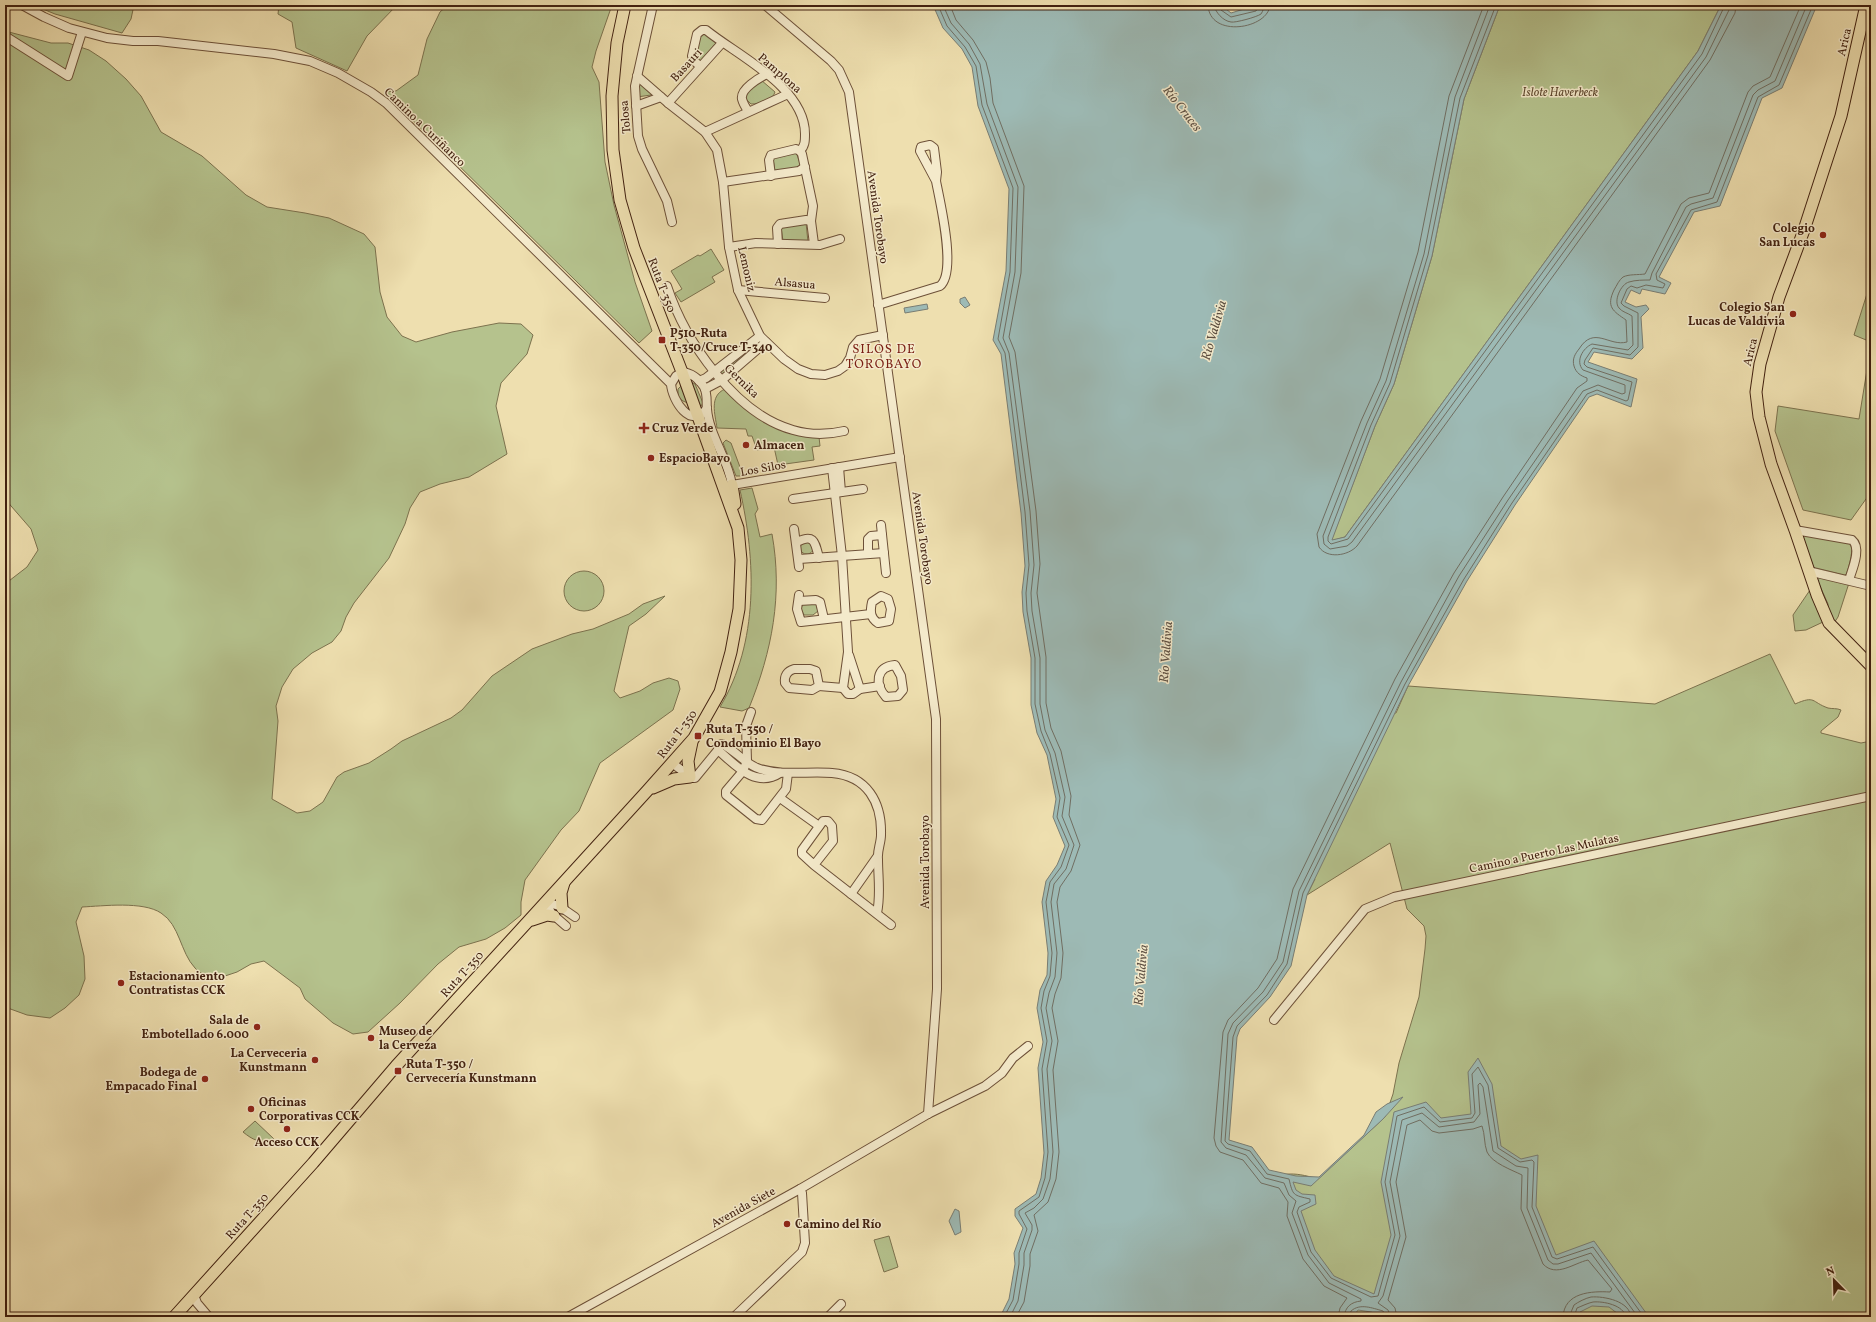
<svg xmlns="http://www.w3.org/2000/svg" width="1876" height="1322" font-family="Vollkorn,serif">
  <rect width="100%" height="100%" fill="#eedfaf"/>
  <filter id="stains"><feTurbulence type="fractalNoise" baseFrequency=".005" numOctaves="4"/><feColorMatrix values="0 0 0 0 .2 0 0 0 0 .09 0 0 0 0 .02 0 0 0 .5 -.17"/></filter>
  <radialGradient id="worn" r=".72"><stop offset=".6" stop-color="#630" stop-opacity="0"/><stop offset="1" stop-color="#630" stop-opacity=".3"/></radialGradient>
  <!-- green -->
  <g fill="#b5c28d" stroke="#7c724e">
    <path d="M33 5H134L131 19 122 33 55 14Z"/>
    <path d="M279 5H397L367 36 347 71 296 48 292 22 278 14Z"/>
    <path d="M448 5H612L596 51 592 67 599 82 605 162 614 205 635 282 652 331 639 343 384 92 396 91 418 75 427 39 440 12Z"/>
    <path d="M1500 5H1721L1698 51 1345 537 1331 541 1375 426 1394 384 1432 256 1464 99Z"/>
    <path d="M5 31 51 43H68L89 50 106 61 126 79 141 96 161 132 202 156 246 195 267 207 305 213 329 218 364 234 375 247 380 292 387 317 402 336 416 342 452 332 499 323 521 324 533 335 527 354 501 383 496 406 507 454 469 477 440 484 420 492 410 508 405 524 389 558 354 603 346 617 341 631 332 642 312 653 293 669 282 687 276 706 278 721 272 799 297 813 310 811 323 802 337 777 344 772 369 763 391 749 402 741 451 718 462 710 492 676 532 649 572 634 593 629 629 614 643 604 665 596 646 614 629 626 614 691 620 698 640 691 653 683 669 678 678 681 680 689 673 710 600 763 579 811 561 830 525 880 521 902V915L505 928 486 939 459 947 438 964 400 1003 368 1032 353 1034 333 1023 305 999 300 988 264 961 251 964 237 972 213 980C207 976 199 973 195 968 180 952 180 925 161 913 143 901 103 906 82 907L76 922 84 956 85 979 79 995 65 1008 50 1018 27 1015 5 1007V584L27 567 38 550 31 529 5 499Z"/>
    <path d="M703 32 716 43 701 61 699 62 695 59 699 35Z"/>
    <path d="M761 80 775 92C773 100 759 104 751 104L746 99V95L757 81Z"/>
    <path d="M639 83 651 93V95L637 97Z"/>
    <path d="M796 152 801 166 800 168 775 171 773 159 774 157Z"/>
    <path d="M806 223 808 242 783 241 781 227Z"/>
    <path d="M711 249 724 270 712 277 715 282 681 302 675 293 682 289 671 271 698 255 700 256Z"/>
    <path d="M1871 281V342L1854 335Z"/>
    <path d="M753 344 756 347 721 376 717 371Z"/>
    <path d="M1871 345V462L1870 463 1871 492 1851 520 1803 510 1775 431 1778 406 1859 419Z"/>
    <path d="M691 382 695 384 703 403 699 409Z"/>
    <path d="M682 385 690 404 683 401 678 397V389Z"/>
    <path d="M725 389 753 412 819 437 820 446 812 447 814 460 778 465 774 447 757 450 752 436H748L746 429 717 428C715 414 709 396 725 389Z"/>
    <path d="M726 440 731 443 743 475 741 476H736L723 443Z"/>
    <path d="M752 488 758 509 755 514 760 537 772 534C783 595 772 651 749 708L742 711 720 707C759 642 756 561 740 490Z"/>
    <path d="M1805 534 1851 542 1854 547 1847 573 1845 575 1812 567 1802 536Z"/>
    <path d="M811 542 813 550C811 554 807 555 803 553L800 550 801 543Z"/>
    <circle cx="584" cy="591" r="20"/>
    <path d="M1819 575 1849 583 1838 617 1834 623 1828 610V604L1816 577Z"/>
    <path d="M1810 590 1824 620 1823 622 1806 630 1795 631 1793 615Z"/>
    <path d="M803 603H816L818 611 813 615H804L801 609Z"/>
    <path d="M1770 654 1795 704C1816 695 1811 702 1828 708 1832 709 1837 708 1841 710L1838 717 1821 731V733L1861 743 1871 741V1317H1270L1263 1259 1262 1232 1266 1187C1278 1168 1301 1174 1318 1179L1385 1117 1393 1094 1399 1063 1419 997 1425 949 1426 936 1424 926 1407 909 1390 843 1307 895 1315 879 1301 880 1304 854 1325 810 1352 767 1369 743 1381 719 1390 713H1396L1408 686 1655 704Z"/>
    <path d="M255 1121 274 1139 273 1141C259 1143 253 1140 243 1132Z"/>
    <path d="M889 1236 898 1267 884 1272 874 1240Z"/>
  </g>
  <!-- water -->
  <g fill="#9dbab5" stroke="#797d73">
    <path d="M933 5H1221L1231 13 1257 5H1500L1464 99 1432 256 1394 384 1375 426 1332 540 1345 537 1698 51 1721 5H1817L1782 88 1762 98 1720 206 1694 212 1659 277 1671 283 1665 294 1642 289 1640 294 1631 290 1625 302 1636 307 1646 305 1649 309 1641 317 1643 348 1632 359 1594 352 1588 362 1637 379 1631 407 1597 394 1589 397 1515 505 1467 581 1408 686 1307 895 1291 966 1270 997 1240 1029 1237 1037 1229 1140 1252 1147 1269 1170 1296 1176 1319 1177 1364 1135 1376 1112 1387 1104 1403 1097 1383 1119 1311 1186 1293 1182 1296 1190 1302 1194 1315 1195 1316 1204 1301 1211 1315 1250 1334 1276 1374 1294 1391 1235 1381 1182 1394 1112 1426 1102 1441 1118 1471 1114 1468 1072 1478 1058 1492 1084 1501 1146 1521 1159 1538 1155 1536 1206 1556 1255 1594 1241 1649 1317H1622L1609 1307 1592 1306 1580 1312 1577 1317H1387L1371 1312 1358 1310 1353 1317H1000L1009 1299 1015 1264 1014 1253 1023 1228 1015 1216V1209L1036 1194 1041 1178 1044 1153 1038 1068 1043 1042 1037 1008 1040 990 1047 975 1048 953 1042 902 1046 881 1057 865 1065 846 1053 817 1056 799 1047 755 1037 733 1031 705V658L1023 612 1022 592 1025 566 1021 513 1001 354 993 340 1006 271 1009 189 978 106 972 67 962 49 943 28Z"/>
    <path d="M965 297 970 305 965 308 960 303V299Z"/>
    <path d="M927 304 928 309 905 313 904 308Z"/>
    <path d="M955 1209 959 1211 961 1232 955 1235 949 1221Z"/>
  </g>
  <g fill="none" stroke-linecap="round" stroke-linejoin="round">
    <!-- shore -->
    <g stroke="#706e62" stroke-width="1">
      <path d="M938 5 947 26 965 47 976 66 982 105 1013 188 1010 272 998 339 1005 353 1025 512 1029 565 1026 593 1027 611 1035 658V704L1041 731 1050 754 1060 798 1057 817 1069 845 1061 867 1050 882 1046 902 1052 953 1050 976 1044 991 1041 1008 1047 1041 1042 1069 1048 1152 1045 1178 1039 1197 1019 1211V1214L1027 1229 1019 1253V1264L1013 1300 1004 1317"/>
      <path d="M943 5 951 23 969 44 980 64 987 104 1018 187 1015 272 1003 338 1009 353 1030 511 1034 565 1031 593 1032 611 1040 658V704L1045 730 1055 753 1065 797 1062 816 1074 845 1066 869 1054 884 1051 902 1057 953 1055 977 1049 993 1046 1008 1052 1041 1047 1069 1053 1152 1050 1179 1043 1199 1034 1208 1025 1213 1032 1225V1230L1024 1253V1265L1018 1301 1010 1317"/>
      <path d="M950 5 956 20 973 40 986 62 990 78 993 103 1024 186 1021 273 1009 337 1015 352 1036 511 1040 564 1037 593 1046 657V703L1051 728 1061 751 1071 796 1069 815 1080 845 1071 871 1060 887 1057 902 1063 953 1061 978 1055 994 1052 1008 1058 1041 1053 1070 1059 1152 1056 1179 1048 1202 1034 1215 1038 1231 1030 1254V1266L1024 1302 1016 1317"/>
      <path d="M1208 5C1209 39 1269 29 1270 5"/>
      <path d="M1214 5C1215 12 1223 21 1231 22 1235 23 1257 17 1261 14 1263 11 1264 8 1264 5"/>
      <path d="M1219 5 1221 10 1231 17 1256 11 1259 5"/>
      <path d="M1484 5 1449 96 1418 252 1380 379 1361 421 1317 534 1319 547C1327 559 1348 556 1357 546L1710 60 1735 13 1736 5"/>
      <path d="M1490 5 1455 97 1424 254 1386 381 1367 423 1323 536 1324 544 1330 549 1347 546 1352 542 1706 57 1729 10 1730 5"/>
      <path d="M1496 5 1460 98 1428 255 1390 383 1371 425 1328 537V541L1331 544 1348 539 1702 54 1725 5"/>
      <path d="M1338 1317 1340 1308 1347 1298 1324 1286 1303 1259 1287 1216 1288 1202 1279 1188 1261 1183 1243 1160 1220 1152 1216 1146 1214 1138 1223 1032 1228 1020 1258 988 1277 959 1293 889 1395 679 1454 573 1503 497 1577 388 1587 381V378C1581 376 1576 373 1574 366 1572 359 1575 354 1579 349 1594 325 1609 347 1627 342L1626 320C1613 311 1606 307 1614 290 1617 285 1619 280 1623 277 1629 274 1638 275 1645 274L1681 204 1689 198 1709 193 1748 92 1753 86 1770 77 1801 5"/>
      <path d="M1344 1317C1345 1307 1351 1302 1361 1301V1299L1329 1283 1308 1255 1292 1213 1296 1201 1289 1195 1284 1183 1265 1178 1246 1155 1226 1148 1221 1142 1228 1034 1233 1023 1263 992 1283 962 1299 891 1401 682 1459 576 1508 500 1583 391 1598 385 1622 394 1625 393V385L1583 370C1575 361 1583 348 1592 344L1628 350 1633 345 1632 316C1628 313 1622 312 1619 308 1613 301 1621 284 1629 282 1635 280 1644 280 1650 280L1652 273 1686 207 1691 204 1713 198 1753 95 1758 90 1775 81 1807 5"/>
      <path d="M1349 1317 1351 1311C1360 1303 1372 1308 1383 1311L1386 1317"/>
      <path d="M1391 1317 1388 1310 1378 1303 1383 1296 1400 1236 1390 1182 1402 1120 1422 1113 1439 1127 1474 1122 1480 1114 1478 1085 1480 1083 1483 1087 1493 1151 1516 1166 1528 1168 1527 1208 1548 1260 1553 1264H1558L1591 1253 1638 1317"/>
      <path d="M1397 1317 1395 1308 1388 1300 1406 1237 1396 1182 1407 1125 1420 1120 1432 1131 1439 1133 1473 1129 1482 1126C1485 1134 1484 1144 1487 1152 1492 1163 1512 1170 1522 1175L1521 1209 1543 1264C1556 1278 1574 1263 1588 1260L1612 1289 1610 1292C1592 1291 1564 1292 1563 1317"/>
      <path d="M1569 1317 1574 1305C1578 1302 1586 1298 1591 1297 1604 1296 1630 1301 1631 1317"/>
      <path d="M1574 1317 1577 1308C1582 1306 1588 1303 1593 1302 1603 1301 1624 1305 1626 1317"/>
      <path d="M1644 1317 1593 1247 1557 1259 1552 1257 1532 1207 1534 1162 1532 1160 1520 1162 1498 1148 1488 1085 1478 1067 1472 1074 1475 1113 1472 1118 1440 1122 1424 1107 1397 1116 1385 1182 1395 1235 1378 1296 1371 1297 1331 1278 1311 1252 1297 1212 1299 1207 1310 1202V1199C1293 1195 1293 1196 1289 1179L1267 1174 1250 1151 1228 1144 1225 1141 1233 1037 1237 1026 1267 995 1287 964 1303 893 1405 684 1464 579 1512 503 1587 394 1597 390 1626 401 1628 400 1632 382 1587 367 1584 364 1585 360 1593 348 1630 355 1638 347V313L1624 306 1621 303 1627 289 1631 286 1637 288 1646 285 1663 288 1665 284 1657 280 1656 274 1691 210 1717 202 1758 97 1779 85 1813 5"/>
    </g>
    <!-- minor casing -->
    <g stroke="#6d5038" stroke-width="10">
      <g id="minor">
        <path d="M22 5 44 17 69 28 107 38 133 41H158L274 54 310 61 338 73 371 92 386 103 671 384C672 400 691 431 707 408"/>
        <path d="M653 5 635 86 638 136 642 149 667 201 672 222"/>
        <path d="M765 5 831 61 839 70 849 92 936 719 937 989 928 1114"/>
        <path d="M5 36 68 76 82 32"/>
        <path d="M700 66 694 61 692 56 697 34 702 30H706C738 56 805 87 805 134 805 141 805 146 800 151"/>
        <path d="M637 76 668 103 705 132 717 150 723 182 729 247 738 290 760 336 784 359 798 369 811 374 825 375 838 371 845 366 850 358 853 347 859 340 883 335"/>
        <path d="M668 103 722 43"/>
        <path d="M636 106 661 97"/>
        <path d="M748 111C746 108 743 103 742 99 740 89 759 78 767 74"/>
        <path d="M705 132 788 94"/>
        <path d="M800 151 802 154 813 206 811 221 814 244"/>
        <path d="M771 176 769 160 771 155 796 149 800 151"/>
        <path d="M723 182 799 171 805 167"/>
        <path d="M778 244 777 228 780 224 806 220 811 221"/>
        <path d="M729 247 756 243 820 245 840 239"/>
        <path d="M667 286C685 341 735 414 793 430 810 435 827 435 844 431"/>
        <path d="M738 290 825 298"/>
        <path d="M878 305 940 286C957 272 940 202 936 181L937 172 934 148 930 145 921 147 920 151 936 181"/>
        <path d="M699 381 706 378 760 336"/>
        <path d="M671 384 676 376 682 372C692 373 699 379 704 387 708 395 706 401 707 409 709 435 728 459 732 485L900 457"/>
        <path d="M705 389 722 380 766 342"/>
        <path d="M839 467 841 492"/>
        <path d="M832 468 842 556 848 652 843 688 848 694H853L860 689 880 686"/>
        <path d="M793 499 863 489"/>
        <path d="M881 525 886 573"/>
        <path d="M794 529 799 567"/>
        <path d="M1795 530 1852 540C1862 548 1852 570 1849 580"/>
        <path d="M797 542C815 533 815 543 819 558"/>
        <path d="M868 554V539L871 536 882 535"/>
        <path d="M799 559 884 553"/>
        <path d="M1808 571 1871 586"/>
        <path d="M799 595 797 609 801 622 871 614"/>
        <path d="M881 596 888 599 891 609 889 621 878 623C870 618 870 611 872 602Z"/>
        <path d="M799 601 816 600 820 602 824 619"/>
        <path d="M849 655 860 689"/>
        <path d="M895 665 901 676 903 690 898 696 886 697C875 685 875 667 895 665Z"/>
        <path d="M794 669H810L816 671 819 686 812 690 789 688 785 683C784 676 787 671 794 669Z"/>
        <path d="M819 686 843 688"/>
        <path d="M751 712 746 726 747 761 743 771 726 791V795L756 819 762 820 786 789 788 773"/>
        <path d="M718 750C735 765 756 789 780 773"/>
        <path d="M672 763 692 778H695L718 750 719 745 722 744C735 750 746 765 760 769 784 776 808 771 832 773 867 776 882 802 881 835 881 843 877 851 878 859 878 877 881 895 877 913"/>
        <path d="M780 798 819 826"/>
        <path d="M814 865 833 841 832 826 828 821H823L802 850V854L814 865 891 925"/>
        <path d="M851 894 877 857"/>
        <path d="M546 902 559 906 575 917"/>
        <path d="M546 902 551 913 566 926"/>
        <path d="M1274 1020 1365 909 1394 897 1871 796"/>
        <path d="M194 1295 197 1303 208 1316"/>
        <path d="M198 1317H211"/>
        <path d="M568 1317 800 1189 928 1114 985 1086 1002 1073 1013 1058 1028 1046"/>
        <path d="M734 1317 802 1252 805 1243 802 1193 800 1189"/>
        <path d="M828 1317 841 1304"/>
      </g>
    </g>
    <!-- major casing -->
    <g stroke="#422110" stroke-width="13">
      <g id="major">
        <path d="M1866 5 1841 116 1804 230 1779 297 1760 364 1756 392 1759 417 1771 464 1795 530 1817 595 1829 623 1871 666"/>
        <path d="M732 485 735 504"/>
        <path d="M653 788 674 779 690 777 688 761 692 742"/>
        <path d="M562 908 561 893 564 883"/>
        <path d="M532 920 547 915 554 916"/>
        <path d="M174 1317 313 1163 396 1066 647 791 694 738 720 692 731 652 739 609 741 560 738 528 682 372 634 248 620 200 613 150 612 96 617 43 625 5"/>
      </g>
    </g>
    <!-- minor -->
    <use href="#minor" stroke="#f4eacb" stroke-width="8"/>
    <!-- major -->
    <use href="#major" stroke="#eedfaf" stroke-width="11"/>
  </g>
  <!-- markers -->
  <g fill="#8f2418" stroke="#f4eacb" stroke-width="1.5">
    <circle cx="1823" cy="235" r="4"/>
    <circle cx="1793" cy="314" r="4"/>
    <rect x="658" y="336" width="8" height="8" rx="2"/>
    <path d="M642 422h4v4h4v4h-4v4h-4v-4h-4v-4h4z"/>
    <circle cx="746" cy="445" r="4"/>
    <circle cx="651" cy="458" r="4"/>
    <rect x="694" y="732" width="8" height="8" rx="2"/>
    <circle cx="121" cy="983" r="4"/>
    <circle cx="257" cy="1027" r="4"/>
    <circle cx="371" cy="1038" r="4"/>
    <circle cx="315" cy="1060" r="4"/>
    <rect x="394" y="1067" width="8" height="8" rx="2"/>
    <circle cx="205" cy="1079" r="4"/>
    <circle cx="251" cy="1109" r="4"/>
    <circle cx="287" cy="1129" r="4"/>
    <circle cx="787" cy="1224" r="4"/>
  </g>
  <g text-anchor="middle" stroke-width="3" stroke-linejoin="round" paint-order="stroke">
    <!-- street labels -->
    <g font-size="12" fill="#422110" stroke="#f4eacb">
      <text transform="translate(1844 42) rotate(-77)" y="4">Arica</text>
      <text transform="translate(686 65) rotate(-48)" y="4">Basauri</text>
      <text transform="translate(780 73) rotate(41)" y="4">Pamplona</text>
      <text transform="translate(625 117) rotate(-95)" y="4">Tolosa</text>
      <text transform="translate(425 127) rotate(44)" y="4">Camino a Curiñanco</text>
      <text transform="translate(878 217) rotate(82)" y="4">Avenida Torobayo</text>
      <text transform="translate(747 269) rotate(77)" y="4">Lemoniz</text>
      <text transform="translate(795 283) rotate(5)" y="4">Alsasua</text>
      <text transform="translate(662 285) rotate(69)" y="4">Ruta T-350</text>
      <text transform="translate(1750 352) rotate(-76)" y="4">Arica</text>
      <text transform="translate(742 381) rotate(44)" y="4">Gernika</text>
      <text transform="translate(763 468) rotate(-10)" y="4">Los Silos</text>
      <text transform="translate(923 538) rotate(82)" y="4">Avenida Torobayo</text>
      <text transform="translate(677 734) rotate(-53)" y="4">Ruta T-350</text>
      <text transform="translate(1544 853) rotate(-12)" y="4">Camino a Puerto Las Mulatas</text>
      <text transform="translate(925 862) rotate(-90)" y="4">Avenida Torobayo</text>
      <text transform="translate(462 974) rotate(-48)" y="4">Ruta T-350</text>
      <text transform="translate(743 1207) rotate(-29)" y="4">Avenida Siete</text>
      <text transform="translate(247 1216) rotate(-48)" y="4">Ruta T-350</text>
    </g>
    <!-- park labels -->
    <g font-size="12" font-style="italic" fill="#5f492f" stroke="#f4eacb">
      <text x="1560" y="96">Islote Haverbeck</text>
    </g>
    <!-- poi labels -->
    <g font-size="12" font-weight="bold" fill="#422110" stroke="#f4eacb" text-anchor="start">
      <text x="1815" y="232" text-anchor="end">Colegio<tspan x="1815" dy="14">San Lucas</tspan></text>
      <text x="1785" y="311" text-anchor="end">Colegio San<tspan x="1785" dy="14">Lucas de Valdivia</tspan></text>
      <text x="670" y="337">P510-Ruta<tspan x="670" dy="14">T-350/Cruce T-340</tspan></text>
      <text x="652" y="432">Cruz Verde</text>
      <text x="754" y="449">Almacen</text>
      <text x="659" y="462">EspacioBayo</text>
      <text x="706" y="733">Ruta T-350 /<tspan x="706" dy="14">Condominio El Bayo</tspan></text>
      <text x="129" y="980">Estacionamiento<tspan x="129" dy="14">Contratistas CCK</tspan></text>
      <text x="249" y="1024" text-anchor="end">Sala de<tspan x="249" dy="14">Embotellado 6.000</tspan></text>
      <text x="379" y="1035">Museo de<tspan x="379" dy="14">la Cerveza</tspan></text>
      <text x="307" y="1057" text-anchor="end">La Cerveceria<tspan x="307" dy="14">Kunstmann</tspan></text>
      <text x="406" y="1068">Ruta T-350 /<tspan x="406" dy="14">Cervecería Kunstmann</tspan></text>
      <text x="197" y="1076" text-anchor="end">Bodega de<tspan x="197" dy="14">Empacado Final</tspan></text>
      <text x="259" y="1106">Oficinas<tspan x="259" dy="14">Corporativas CCK</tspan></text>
      <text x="287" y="1146" text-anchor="middle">Acceso CCK</text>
      <text x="795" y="1228">Camino del Río</text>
    </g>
    <!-- water labels -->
    <g font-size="13" font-style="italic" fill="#5d4f42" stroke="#f4eacb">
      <text transform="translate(1183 108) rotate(52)" y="5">Río Cruces</text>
      <text transform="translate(1213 330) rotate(-74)" y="5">Río Valdivia</text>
      <text transform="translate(1165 652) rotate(-86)" y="5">Río Valdivia</text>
      <text transform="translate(1140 975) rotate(-85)" y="5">Río Valdivia</text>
    </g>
    <!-- neighbourhood labels -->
    <g font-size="13" letter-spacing="1" fill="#7a1f14" stroke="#f4eacb">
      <text x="884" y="353">SILOS DE<tspan x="884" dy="15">TOROBAYO</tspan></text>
    </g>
  </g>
  <!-- margin -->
  <rect width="1876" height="1322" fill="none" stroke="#eedfaf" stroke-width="20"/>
  <rect x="6" y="6" width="1864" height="1310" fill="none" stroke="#422110" stroke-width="2"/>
  <rect x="10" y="10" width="1856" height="1302" fill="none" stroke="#422110"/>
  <!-- north arrow -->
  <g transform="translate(1834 1280) rotate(337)" stroke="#f4eacb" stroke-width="3" paint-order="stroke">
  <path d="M0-3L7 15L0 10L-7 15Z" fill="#422110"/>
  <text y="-6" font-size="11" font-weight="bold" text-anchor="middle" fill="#422110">N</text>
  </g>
  <rect width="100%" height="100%" filter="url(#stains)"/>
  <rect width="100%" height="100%" fill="url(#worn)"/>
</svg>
